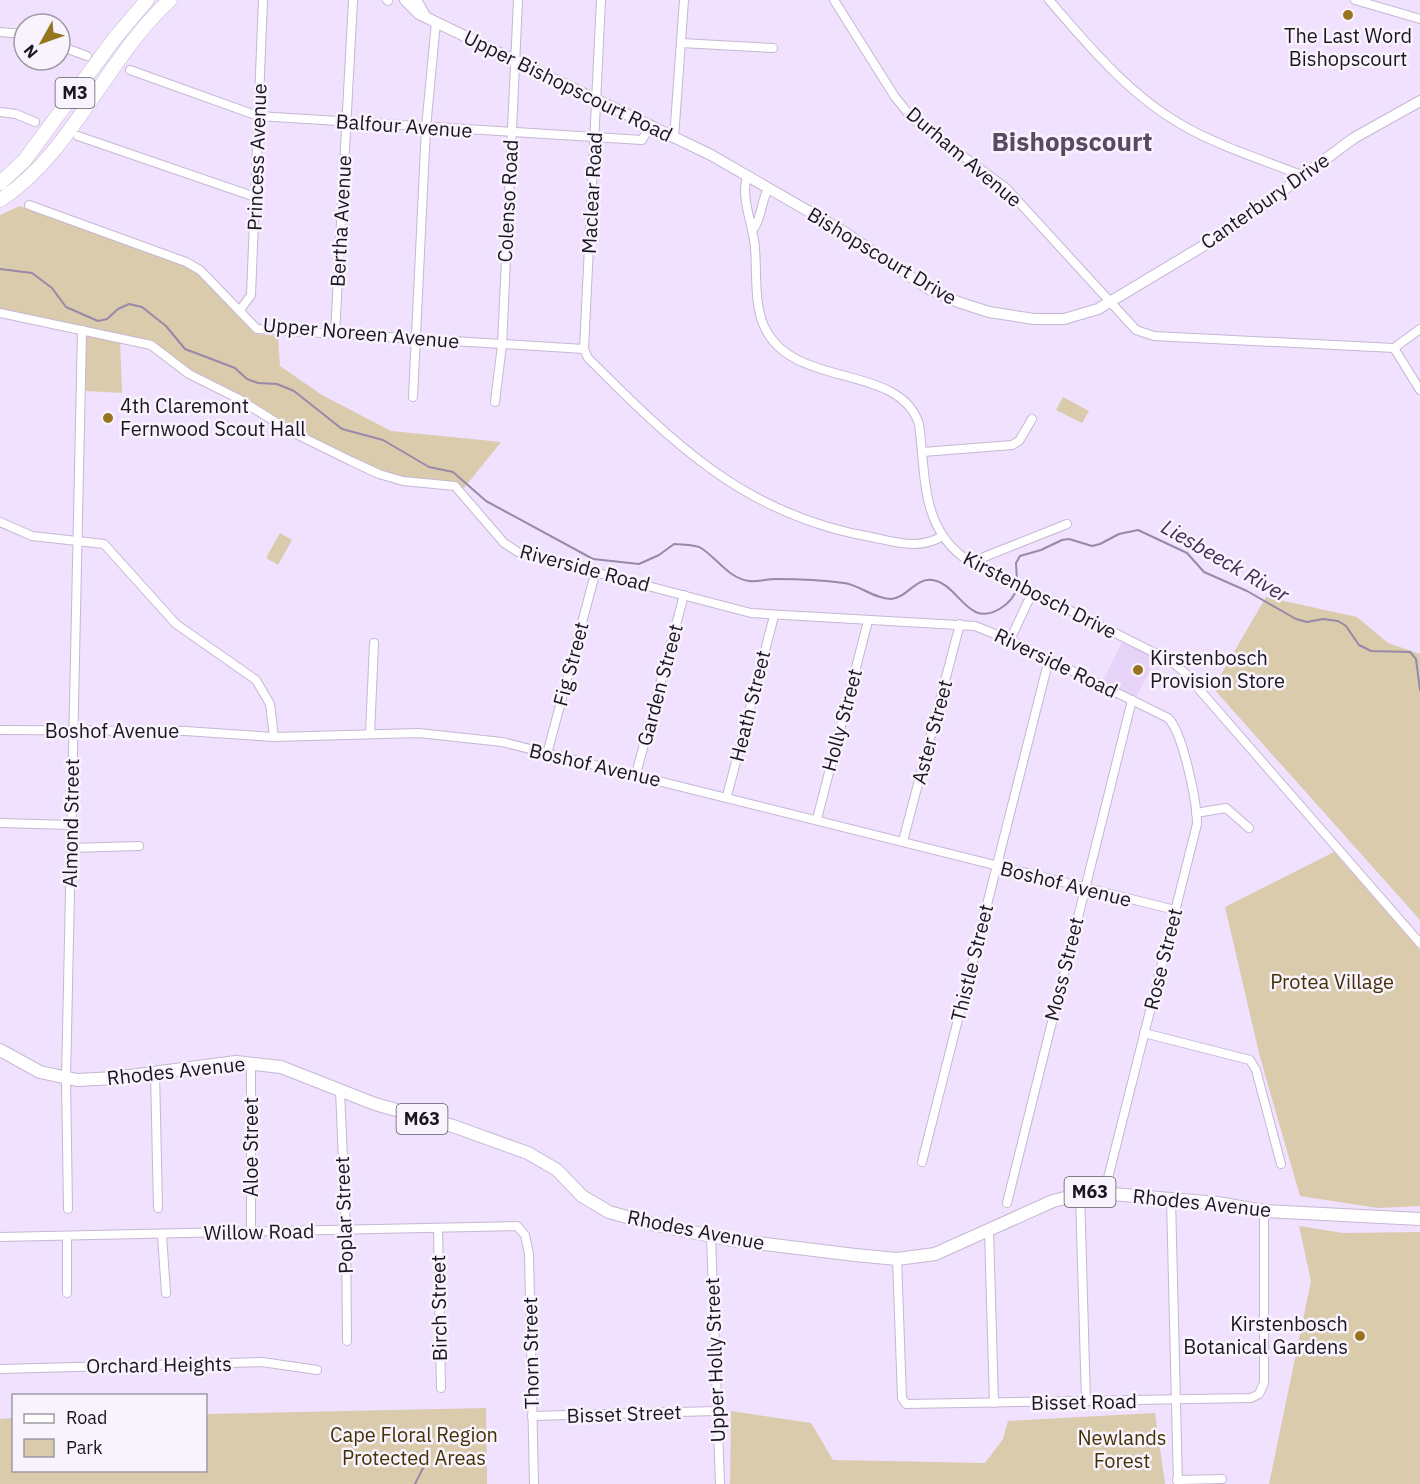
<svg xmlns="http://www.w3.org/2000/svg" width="1420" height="1484" font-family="'IBM Plex Sans',sans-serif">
  <rect width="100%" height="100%" fill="#f0e1fe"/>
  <!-- built -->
  <path fill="#e6d3f7" d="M1124 638 1158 655 1134 701 1101 685Z"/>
  <!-- green -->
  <g fill="#d9cbac">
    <path d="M20 206 185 264 197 272 255 334 278 336 280 366 322 395 391 431 501 442 464 488 455 483 416 482 379 471 291 429 193 373 158 346 0 311V215Z"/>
    <path d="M85 335 120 340 122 393 86 391Z"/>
    <path d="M1063 397 1089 411 1082 423 1056 410Z"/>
    <path d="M280 533 292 540 278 565 266 558Z"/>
    <path d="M1266 597 1357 617 1388 643 1420 654V920L1213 688Z"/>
    <path d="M1334 852 1420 950V1206L1378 1208 1300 1196 1260 1057 1225 907Z"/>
    <path d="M1299 1226 1343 1233 1420 1232V1484H1269L1311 1281Z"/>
    <path d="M486 1408 487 1484H0V1419L13 1418 14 1470H206V1414Z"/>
    <path d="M731 1411 811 1423 833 1460 985 1463 1003 1439 1008 1421 1155 1413 1165 1484H730Z"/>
  </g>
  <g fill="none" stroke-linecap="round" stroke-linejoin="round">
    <!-- stream -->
    <g stroke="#9988a8" stroke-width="2">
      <path d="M0 269 32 273 52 288 66 307 98 321 107 319 118 309 129 304 142 307 166 326 185 349 235 368 247 379 258 383 277 384 294 391 342 429 383 440 429 467 453 472 486 501 593 559 639 564 659 555 674 544C682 545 694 544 701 548 717 558 728 578 749 581 757 582 768 579 776 579 799 579 822 580 844 583 860 585 874 599 891 599 907 598 915 578 932 580 959 583 967 630 1001 608 1009 603 1015 596 1017 587"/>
      <path d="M1017 581 1016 563 1020 556 1041 550 1062 540 1069 539 1092 546 1100 544 1119 534 1138 530 1187 553 1204 572 1247 591 1296 619 1307 622 1323 619 1338 621 1346 626 1359 645 1371 651 1410 652 1416 659 1420 690"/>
      <path d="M415 1484 424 1466"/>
    </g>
    <!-- minor casing -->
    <g stroke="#c6b7d3" stroke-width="10">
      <g id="minor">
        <path d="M387 0 388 1"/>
        <path d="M601 0 584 349 588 358C674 444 745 515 871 537 896 542 917 550 941 537"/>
        <path d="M834 0 895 97 913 119 1006 188 1136 330 1154 336 1394 348 1420 390"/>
        <path d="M1049 0C1089 46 1128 94 1182 125 1216 145 1266 161 1304 176"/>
        <path d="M1355 0 1420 19"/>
        <path d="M0 32 24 34"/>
        <path d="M681 43 773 48"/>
        <path d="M60 46 87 56"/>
        <path d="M130 70 258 116 642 140 650 126"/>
        <path d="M0 112 16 114 35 122"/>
        <path d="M78 136 255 197"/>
        <path d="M674 138 684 0"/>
        <path d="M747 177C740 199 754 226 755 249 757 272 754 304 764 326 792 390 899 362 919 424 926 474 920 524 963 557L1171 661 1184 672 1420 943"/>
        <path d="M29 205 186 262 200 270 257 329 584 349"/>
        <path d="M754 228C762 216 761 202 768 189"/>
        <path d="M240 310 251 295 263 0"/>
        <path d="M0 313 151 345 189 374 237 398 290 431 351 461 379 474 403 481 455 486 504 543 518 552 751 613 975 626 1010 640 1168 718C1183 732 1197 803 1197 824L1108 1178 1107 1193"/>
        <path d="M335 334 353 0"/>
        <path d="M1394 348 1420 329"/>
        <path d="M413 397 426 128 436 22"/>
        <path d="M495 402 502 345 518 0"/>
        <path d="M923 452 1012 445 1019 441 1032 419"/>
        <path d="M0 522 32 536 104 544 176 624 256 680 270 704 274 737"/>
        <path d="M978 565 984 557 1067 524"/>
        <path d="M1010 640 1032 593"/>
        <path d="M0 730 185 731 274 737 419 733 502 742 1175 910"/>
        <path d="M370 734 374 643"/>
        <path d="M547 754 595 574"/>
        <path d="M636 774 684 595"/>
        <path d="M727 796 774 616"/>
        <path d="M1196 813 1226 808 1249 828"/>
        <path d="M817 819 868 621"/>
        <path d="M0 823 71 825"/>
        <path d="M903 841 960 624"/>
        <path d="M71 848 139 846"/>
        <path d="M1144 1033 1250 1060 1256 1070 1281 1164"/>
        <path d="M251 1062V1232"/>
        <path d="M155 1072 158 1208"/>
        <path d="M340 1090 346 1230 347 1341"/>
        <path d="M922 1162 1049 659"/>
        <path d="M1080 1193 1086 1402"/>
        <path d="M1171 1199 1178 1484"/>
        <path d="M1007 1203 1132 700"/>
        <path d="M68 1209 66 1079 82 330"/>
        <path d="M438 1228 441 1388"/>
        <path d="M989 1231 994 1403"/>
        <path d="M162 1235 166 1293"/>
        <path d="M711 1236 720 1484"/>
        <path d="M0 1237 517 1226 525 1235 529 1254 534 1484"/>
        <path d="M67 1237V1293"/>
        <path d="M897 1259 902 1398 906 1404 1251 1398 1259 1394 1264 1383V1211"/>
        <path d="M0 1369 262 1362 317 1370"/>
        <path d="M532 1416 716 1411"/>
        <path d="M1177 1480 1222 1479"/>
      </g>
    </g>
    <!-- tertiary casing -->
    <g stroke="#c6b7d3" stroke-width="12">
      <g id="tertiary">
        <path d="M405 0 419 14 711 155 841 230 929 289 958 302 989 312 1034 319H1064L1098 309 1228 231 1354 138 1420 101"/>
        <path d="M416 0 425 16"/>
      </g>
    </g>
    <!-- primary casing -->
    <g stroke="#c6b7d3" stroke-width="14">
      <path id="primary" d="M0 1050 40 1072 77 1080 115 1078 236 1062 281 1067 375 1104 453 1126 528 1153 557 1170 582 1196 609 1212 656 1225 732 1240 855 1255 897 1259 935 1254 1053 1201 1089 1192 1217 1203 1264 1211 1420 1219"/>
    </g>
    <!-- trunk casing -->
    <g stroke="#c6b7d3" stroke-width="15">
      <g id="trunk">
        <path d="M0 183 24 161 115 38 147 0"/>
        <path d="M0 200C71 155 107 57 170 0"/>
      </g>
    </g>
    <!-- minor -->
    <use href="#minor" stroke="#fff" stroke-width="8"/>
    <!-- tertiary -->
    <use href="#tertiary" stroke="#fff" stroke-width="10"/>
    <!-- primary -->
    <use href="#primary" stroke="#fff" stroke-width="12"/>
    <!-- trunk -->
    <use href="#trunk" stroke="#fff" stroke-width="14"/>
  </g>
  <!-- markers -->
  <g fill="#97751f" stroke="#f9f3fe" stroke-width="2">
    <circle cx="1348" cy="15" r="6"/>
    <circle cx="108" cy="418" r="6"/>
    <circle cx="1138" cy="670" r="6"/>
    <circle cx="1360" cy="1336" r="6"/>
  </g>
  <g text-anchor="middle" stroke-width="5" stroke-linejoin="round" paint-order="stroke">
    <!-- shield labels -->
    <g fill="#f9f3fe" stroke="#5d5862" stroke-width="1.5">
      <rect x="55.5" y="78" width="39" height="30" rx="4.5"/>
      <rect x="396.5" y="1104" width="51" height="30" rx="4.5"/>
      <rect x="1064.5" y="1177" width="51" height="30" rx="4.5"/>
    </g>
    <g font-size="18" font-weight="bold" fill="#1a151f">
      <text x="75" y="99">M3</text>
      <text x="422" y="1125">M63</text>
      <text x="1090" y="1198">M63</text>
    </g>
    <!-- poi labels -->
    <g font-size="20" fill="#1a151f" stroke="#f9f3fe" text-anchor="start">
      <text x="1348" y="43" text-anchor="middle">The Last Word<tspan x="1348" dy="23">Bishopscourt</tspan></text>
      <text x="120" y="413">4th Claremont<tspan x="120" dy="23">Fernwood Scout Hall</tspan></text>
      <text x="1150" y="665">Kirstenbosch<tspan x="1150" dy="23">Provision Store</tspan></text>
      <text x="1348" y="1331" text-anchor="end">Kirstenbosch<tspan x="1348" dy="23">Botanical Gardens</tspan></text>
    </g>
    <!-- street labels -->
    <g font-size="20" fill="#1a151f" stroke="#f9f3fe">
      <text transform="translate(568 86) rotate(26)" y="7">Upper Bishopscourt Road</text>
      <text transform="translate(404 126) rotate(4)" y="7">Balfour Avenue</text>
      <text transform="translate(257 157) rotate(-88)" y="7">Princess Avenue</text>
      <text transform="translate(964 157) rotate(40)" y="7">Durham Avenue</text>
      <text transform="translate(592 193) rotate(-87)" y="7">Maclear Road</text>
      <text transform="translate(508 201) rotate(-87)" y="7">Colenso Road</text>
      <text transform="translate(1265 201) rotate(-35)" y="7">Canterbury Drive</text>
      <text transform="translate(341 221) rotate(-87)" y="7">Bertha Avenue</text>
      <text transform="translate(882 256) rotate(31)" y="7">Bishopscourt Drive</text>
      <text transform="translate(361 333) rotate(5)" y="7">Upper Noreen Avenue</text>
      <text transform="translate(585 568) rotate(15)" y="7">Riverside Road</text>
      <text transform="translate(1040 595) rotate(27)" y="7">Kirstenbosch Drive</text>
      <text transform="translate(1056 663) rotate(26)" y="7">Riverside Road</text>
      <text transform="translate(571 664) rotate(-75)" y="7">Fig Street</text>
      <text transform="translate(660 685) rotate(-75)" y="7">Garden Street</text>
      <text transform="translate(750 706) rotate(-76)" y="7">Heath Street</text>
      <text transform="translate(842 720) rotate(-75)" y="7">Holly Street</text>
      <text x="112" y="738">Boshof Avenue</text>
      <text transform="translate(932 732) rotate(-75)" y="7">Aster Street</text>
      <text transform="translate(595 765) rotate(13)" y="7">Boshof Avenue</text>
      <text transform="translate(71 823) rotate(-89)" y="7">Almond Street</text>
      <text transform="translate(1066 884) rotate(14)" y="7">Boshof Avenue</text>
      <text transform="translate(1163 959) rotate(-76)" y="7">Rose Street</text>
      <text transform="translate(972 963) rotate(-76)" y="7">Thistle Street</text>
      <text transform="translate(1064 969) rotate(-76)" y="7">Moss Street</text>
      <text transform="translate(176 1071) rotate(-6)" y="7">Rhodes Avenue</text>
      <text transform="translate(251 1147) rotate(-90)" y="7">Aloe Street</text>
      <text transform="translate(1202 1203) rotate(6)" y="7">Rhodes Avenue</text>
      <text transform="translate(344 1215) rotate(-92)" y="7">Poplar Street</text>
      <text transform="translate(696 1230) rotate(11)" y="7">Rhodes Avenue</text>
      <text transform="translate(259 1232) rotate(-1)" y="7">Willow Road</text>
      <text transform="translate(439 1308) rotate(-91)" y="7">Birch Street</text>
      <text transform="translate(531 1353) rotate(-91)" y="7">Thorn Street</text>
      <text transform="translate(715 1360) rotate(-92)" y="7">Upper Holly Street</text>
      <text transform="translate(159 1365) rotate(-1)" y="7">Orchard Heights</text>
      <text transform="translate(1084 1402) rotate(-1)" y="7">Bisset Road</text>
      <text transform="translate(624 1414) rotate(-2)" y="7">Bisset Street</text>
    </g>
    <!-- park labels -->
    <g font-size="20" fill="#433102" stroke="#f9f3fe">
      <text x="1332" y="989">Protea Village</text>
      <text x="414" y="1442">Cape Floral Region<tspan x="414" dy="23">Protected Areas</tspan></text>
      <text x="1122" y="1445">Newlands<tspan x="1122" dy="23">Forest</tspan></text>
    </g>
    <!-- water labels -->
    <g font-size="21" font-style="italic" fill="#442b57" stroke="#f9f3fe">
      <text transform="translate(1225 561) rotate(30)" y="7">Liesbeeck River</text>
    </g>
    <!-- district labels -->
    <g font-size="26" font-weight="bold" fill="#574a62" stroke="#f9f3fe">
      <text x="1072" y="151">Bishopscourt</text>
    </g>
  </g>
  <!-- legend -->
  <rect x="12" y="1394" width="195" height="78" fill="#f9f3fe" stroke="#a09aa5" stroke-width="1.5"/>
  <rect x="24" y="1414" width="30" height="9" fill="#ffffff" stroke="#a09aa5" stroke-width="1.5"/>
  <text x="66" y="1424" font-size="18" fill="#1a151f">Road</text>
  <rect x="24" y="1439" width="30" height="18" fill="#d9cbac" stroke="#a09aa5" stroke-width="1.5"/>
  <text x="66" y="1454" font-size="18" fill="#1a151f">Park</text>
  <!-- north arrow -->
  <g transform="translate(42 42) rotate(230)"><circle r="28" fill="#f9f3fe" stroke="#a09aa5" stroke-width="1.5"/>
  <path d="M0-4.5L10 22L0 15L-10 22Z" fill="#97751f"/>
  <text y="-9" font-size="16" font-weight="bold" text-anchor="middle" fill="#1a151f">N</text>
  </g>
</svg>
